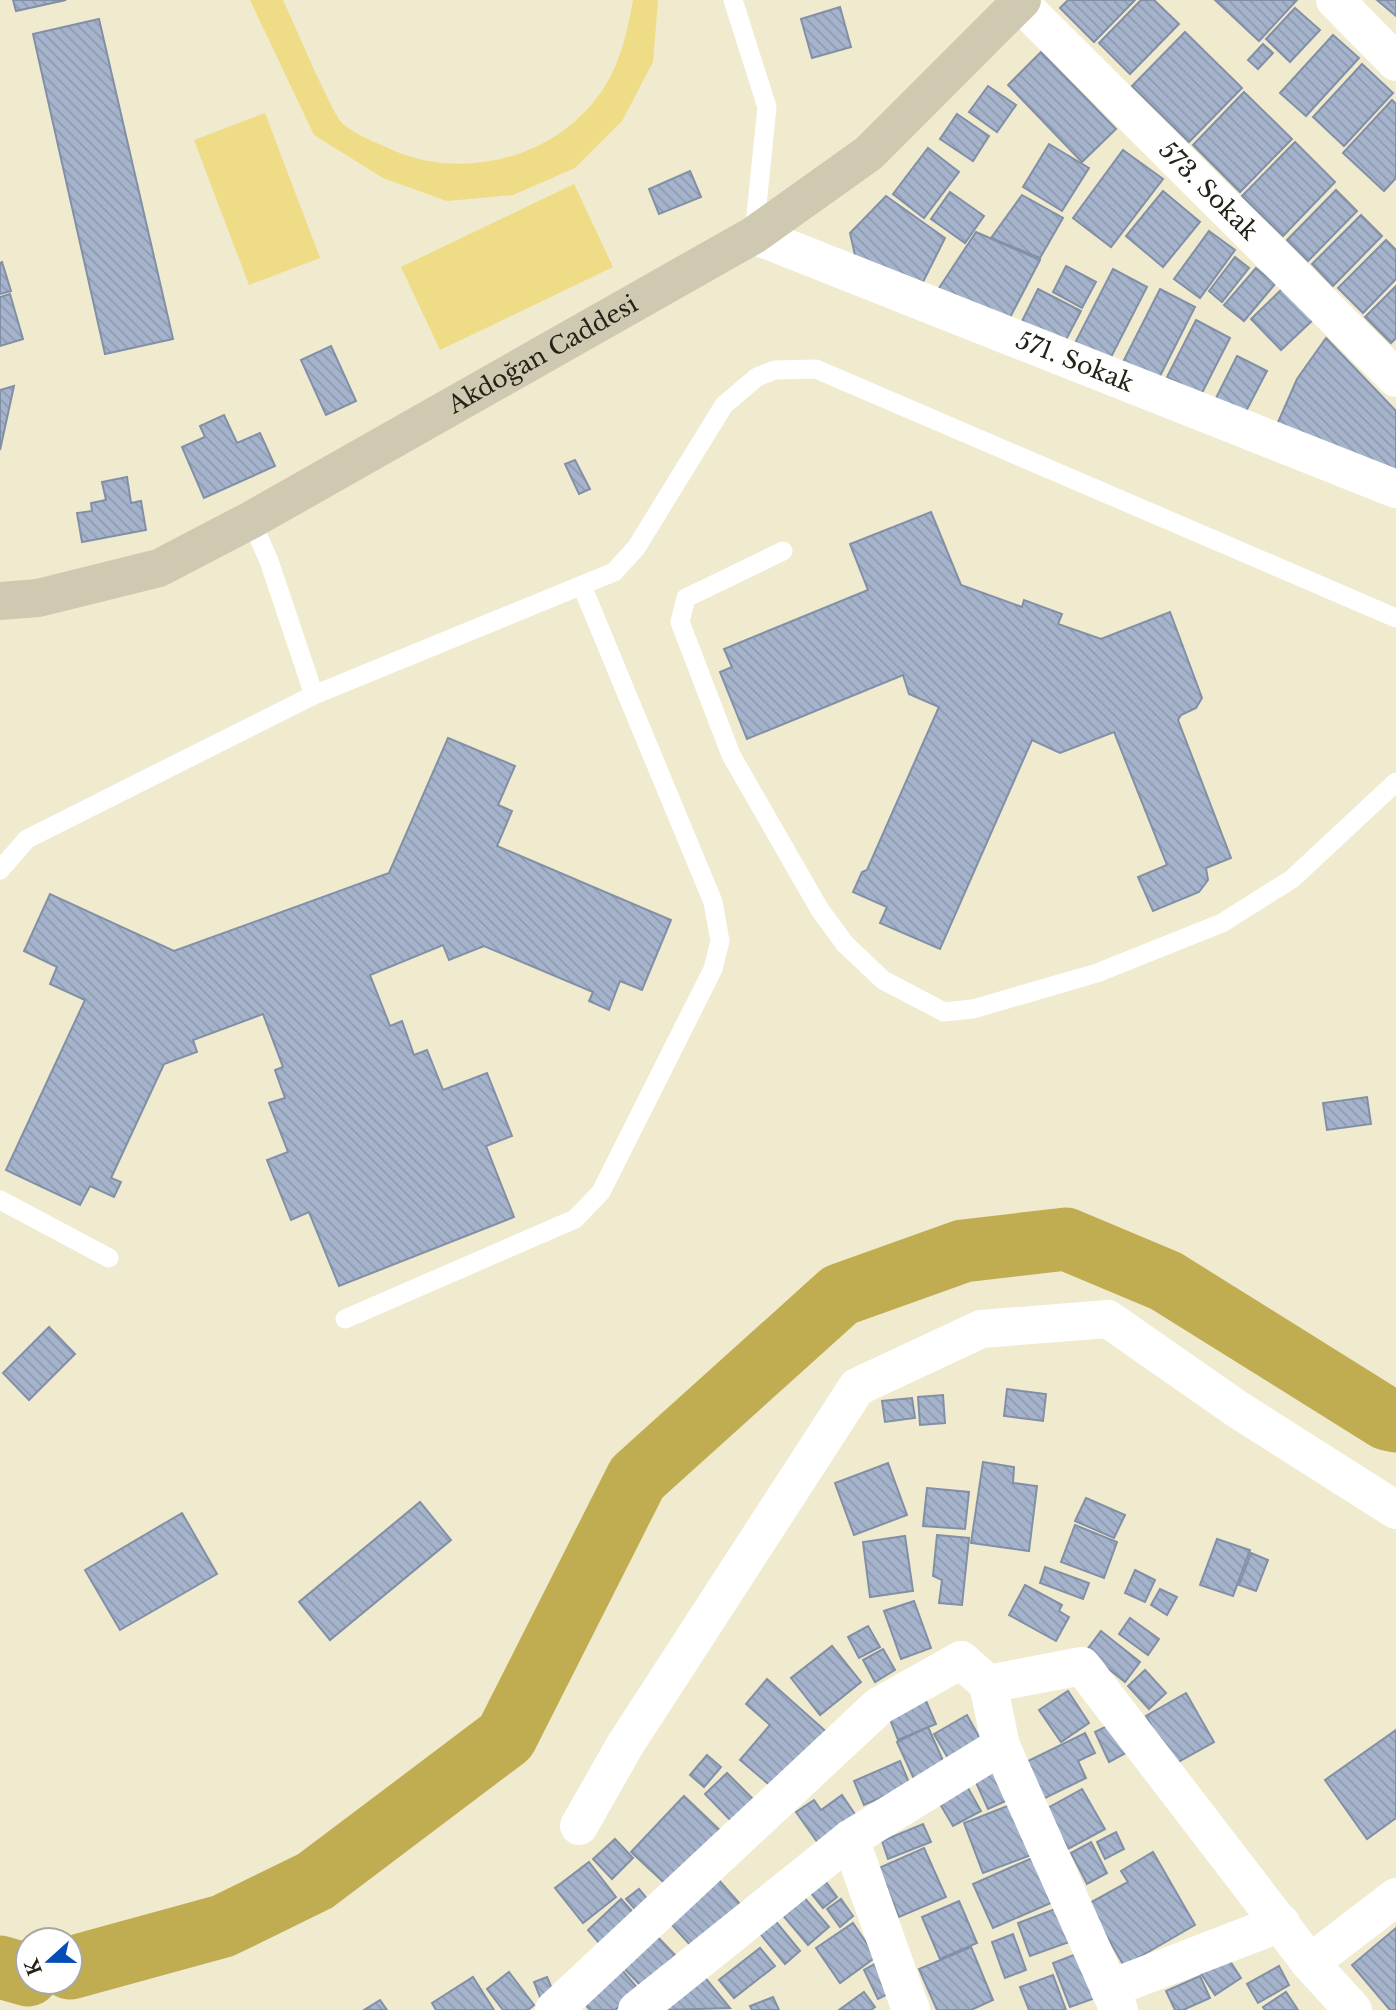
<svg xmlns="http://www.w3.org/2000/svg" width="1396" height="2010" font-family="'Libre Baskerville',serif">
  <defs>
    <pattern id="building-back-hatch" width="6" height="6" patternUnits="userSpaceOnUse" patternTransform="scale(1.75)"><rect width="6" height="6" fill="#a5b4cc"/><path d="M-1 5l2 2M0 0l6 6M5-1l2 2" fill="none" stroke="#8e9aae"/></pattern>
  </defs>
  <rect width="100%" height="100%" fill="#f0eace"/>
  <!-- garden -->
  <g fill="#efdc86">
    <path d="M250 0H283C293 21 332 114 343 124 356 135 375 142 390 149 465 183 561 157 605 86 621 61 628 28 633 0H658L653 62 622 121 575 168 513 195 447 201 383 178 314 135Z"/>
    <path d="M265 113 320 258 249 285 194 140Z"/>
    <path d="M574 184 613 267 440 350 401 267Z"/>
  </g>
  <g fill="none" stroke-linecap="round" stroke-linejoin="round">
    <!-- river -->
    <g stroke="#c1ad51" stroke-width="63">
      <path d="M0 1967 28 1975"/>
      <path d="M70 1968 223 1926 315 1881 506 1737 637 1478 840 1295 963 1251 1066 1239 1166 1281 1387 1419 1396 1421"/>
    </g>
  </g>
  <!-- building -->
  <g fill="url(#building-back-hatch)" stroke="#8290a7" stroke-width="2">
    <path d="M13 0H66L16 11Z"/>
    <path d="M1068 0H1135L1094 42 1060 8Z"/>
    <path d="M1141 0H1154L1179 24 1130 74 1099 43Z"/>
    <path d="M1215 0H1297L1259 41Z"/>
    <path d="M1377 0H1396V16Z"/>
    <path d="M840 7 851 47 812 58 801 19Z"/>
    <path d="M1295 8 1320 30 1290 62 1266 39Z"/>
    <path d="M99 19 173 339 105 354 33 34Z"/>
    <path d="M1185 32 1242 88 1189 142 1132 86Z"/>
    <path d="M1333 35 1359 58 1306 116 1280 93Z"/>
    <path d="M1263 44 1273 53 1258 69 1248 60Z"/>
    <path d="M1041 52 1116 129 1082 162 1008 85Z"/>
    <path d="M1362 64 1393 93 1344 146 1313 117Z"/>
    <path d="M988 86 1016 105 997 132 969 112Z"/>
    <path d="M1244 92 1292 139 1240 192 1193 145Z"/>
    <path d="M1392 100 1396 104V178L1384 191 1343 153Z"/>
    <path d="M957 114 989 136 973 161 940 139Z"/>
    <path d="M1295 142 1335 182 1283 236 1242 196Z"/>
    <path d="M1049 144 1089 168 1062 211 1023 187Z"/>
    <path d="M928 148 959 172 924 218 893 194Z"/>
    <path d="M1123 150 1163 179 1111 247 1073 218Z"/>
    <path d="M690 171 701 197 659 214 649 189Z"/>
    <path d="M1336 190 1357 211 1308 261 1287 240Z"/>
    <path d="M1163 191 1200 222 1163 267 1126 236Z"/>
    <path d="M950 192 984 216 965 243 931 219Z"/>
    <path d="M1022 195 1063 218 1040 258 991 238Z"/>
    <path d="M886 196 945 238 918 292 857 264 850 233Z"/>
    <path d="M1361 215 1382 236 1333 286 1312 264Z"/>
    <path d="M1209 231 1235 250 1200 298 1174 279Z"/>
    <path d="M976 232 1040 260 1004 329 935 294Z"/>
    <path d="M1386 240 1396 250V279L1363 313 1338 288Z"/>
    <path d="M1235 257 1249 268 1222 302 1209 291Z"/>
    <path d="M2 262 11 291 0 294V263Z"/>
    <path d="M1066 266 1096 282 1082 308 1053 292Z"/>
    <path d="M1256 268 1275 284 1244 321 1224 305Z"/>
    <path d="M1113 269 1147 287 1108 363 1074 345Z"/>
    <path d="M1285 286 1315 318 1281 350 1251 319Z"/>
    <path d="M1396 286V338L1391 343 1365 317Z"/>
    <path d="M1038 289 1081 311 1060 351 1018 329Z"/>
    <path d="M1160 289 1195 307 1158 380 1123 362Z"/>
    <path d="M10 294 23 339 0 346V297Z"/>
    <path d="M1196 320 1230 338 1201 395 1167 377Z"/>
    <path d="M1326 338 1396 411V479L1272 436 1297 379Z"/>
    <path d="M331 346 356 401 326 415 301 360Z"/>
    <path d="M1237 356 1267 371 1242 419 1213 404Z"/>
    <path d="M14 386 0 450V390Z"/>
    <path d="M224 415 237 443 260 433 275 466 204 498 182 447 205 437 200 426Z"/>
    <path d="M575 460 590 489 579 494 565 464Z"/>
    <path d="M127 477 131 503 141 501 146 530 82 542 77 513 92 511 91 503 106 500 102 482Z"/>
    <path d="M931 512 961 585 1022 607 1024 600 1062 614 1058 624 1101 639 1170 612 1202 698 1196 708 1181 715 1178 720 1231 858 1206 868 1208 880 1199 892 1153 911 1138 877 1167 865 1114 732 1060 753 1032 740 940 949 880 923 887 907 853 892 862 872 867 870 939 707 909 694 903 675 747 739 720 672 732 667 724 649 868 590 850 544Z"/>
    <path d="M448 738 515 766 498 805 512 811 497 846 671 920 642 990 620 981 609 1010 589 1001 593 992 484 946 449 960 443 945 370 975 390 1026 402 1021 414 1055 427 1050 443 1090 487 1073 512 1136 486 1146 514 1217 339 1286 309 1212 291 1220 267 1160 288 1152 269 1103 285 1098 275 1070 283 1067 263 1014 193 1040 197 1052 164 1064 111 1178 121 1182 114 1197 90 1186 80 1205 6 1170 85 1000 50 984 57 967 24 951 50 894 174 951 389 873Z"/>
    <path d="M1367 1097 1371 1124 1327 1130 1323 1103Z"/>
    <path d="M49 1327 75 1354 29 1400 3 1373Z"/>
    <path d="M1007 1389 1046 1394 1043 1421 1004 1416Z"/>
    <path d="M943 1395 945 1423 920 1425 918 1397Z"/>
    <path d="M912 1398 915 1418 885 1422 882 1401Z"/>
    <path d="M983 1462 1014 1467 1013 1483 1037 1486 1029 1551 971 1543Z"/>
    <path d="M888 1463 907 1515 854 1535 835 1483Z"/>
    <path d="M927 1488 969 1492 965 1529 923 1526Z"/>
    <path d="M1086 1498 1125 1515 1114 1538 1075 1521Z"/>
    <path d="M420 1502 451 1540 330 1640 299 1602Z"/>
    <path d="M182 1513 217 1574 120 1630 85 1570Z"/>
    <path d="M1075 1525 1117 1542 1104 1578 1061 1562Z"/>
    <path d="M937 1535 969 1538 962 1605 939 1603 942 1580 933 1576Z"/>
    <path d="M905 1536 913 1591 870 1597 863 1542Z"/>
    <path d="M1217 1539 1250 1550 1233 1596 1200 1585Z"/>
    <path d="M1251 1553 1268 1560 1256 1591 1239 1585Z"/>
    <path d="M1045 1567 1089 1583 1083 1599 1040 1583Z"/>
    <path d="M1135 1570 1155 1580 1145 1602 1125 1593Z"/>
    <path d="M1025 1585 1062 1605 1059 1611 1069 1617 1056 1641 1009 1615Z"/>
    <path d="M1160 1589 1177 1597 1167 1615 1151 1605Z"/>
    <path d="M914 1601 931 1648 901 1659 884 1611Z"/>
    <path d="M1130 1618 1159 1639 1148 1655 1119 1634Z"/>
    <path d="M868 1626 880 1647 859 1658 848 1637Z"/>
    <path d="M1101 1631 1140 1662 1125 1682 1086 1651Z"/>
    <path d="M832 1646 861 1682 820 1715 791 1678Z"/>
    <path d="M883 1649 895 1670 875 1682 863 1660Z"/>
    <path d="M1145 1670 1166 1693 1149 1709 1128 1686Z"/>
    <path d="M767 1679 830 1735 779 1793 740 1760 770 1725 746 1704Z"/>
    <path d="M1068 1691 1089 1723 1061 1742 1039 1710Z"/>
    <path d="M1186 1693 1214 1742 1173 1765 1146 1716Z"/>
    <path d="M923 1694 936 1724 898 1740 886 1709Z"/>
    <path d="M967 1715 982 1742 949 1760 934 1734Z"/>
    <path d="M1119 1720 1133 1749 1109 1762 1095 1732Z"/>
    <path d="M928 1727 945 1765 914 1779 897 1742Z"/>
    <path d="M1396 1730V1818L1367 1839 1325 1780Z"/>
    <path d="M1085 1733 1095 1753 1078 1761 1086 1778 1041 1800 1024 1763Z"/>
    <path d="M707 1755 721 1767 704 1787 690 1775Z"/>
    <path d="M900 1761 910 1785 864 1805 854 1781Z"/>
    <path d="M992 1769 1008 1800 988 1809 974 1778Z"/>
    <path d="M727 1773 759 1805 737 1827 705 1794Z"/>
    <path d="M964 1781 981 1811 953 1826 936 1797Z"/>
    <path d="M1082 1789 1105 1829 1068 1849 1046 1809Z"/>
    <path d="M842 1795 861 1823 823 1850 796 1812 814 1800 821 1810Z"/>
    <path d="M684 1796 724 1834 672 1890 631 1852Z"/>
    <path d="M1015 1803 1034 1854 983 1873 964 1823Z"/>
    <path d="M923 1824 931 1842 888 1859 882 1841Z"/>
    <path d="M1116 1832 1124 1849 1105 1859 1097 1842Z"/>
    <path d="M615 1839 633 1858 612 1879 593 1859Z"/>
    <path d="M1091 1842 1107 1873 1087 1884 1071 1853Z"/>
    <path d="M924 1848 946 1897 899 1917 879 1868Z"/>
    <path d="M1153 1852 1195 1925 1124 1966 1088 1904 1128 1882 1121 1871Z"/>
    <path d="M1032 1858 1051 1903 993 1928 973 1884Z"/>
    <path d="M589 1862 616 1897 583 1923 555 1888Z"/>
    <path d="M709 1869 740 1904 693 1948 661 1913Z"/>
    <path d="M821 1875 837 1897 823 1908 806 1887Z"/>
    <path d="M639 1889 653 1906 641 1916 626 1899Z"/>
    <path d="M797 1889 829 1927 808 1945 776 1907Z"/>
    <path d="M621 1899 640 1920 606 1951 588 1930Z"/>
    <path d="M841 1899 853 1916 840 1927 827 1909Z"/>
    <path d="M959 1901 977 1943 940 1959 922 1917Z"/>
    <path d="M1063 1906 1075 1940 1030 1956 1018 1923Z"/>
    <path d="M768 1912 800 1951 785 1964 752 1924Z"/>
    <path d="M853 1923 876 1957 840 1983 816 1948Z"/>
    <path d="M1396 1928V2010H1390L1352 1965Z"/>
    <path d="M651 1930 675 1955 642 1987 618 1962Z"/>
    <path d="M1013 1934 1026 1970 1005 1978 992 1942Z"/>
    <path d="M971 1947 993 2000 971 2010H937L919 1969Z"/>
    <path d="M760 1948 775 1966 734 1998 719 1980Z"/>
    <path d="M1084 1951 1101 1996 1070 2007 1053 1963Z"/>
    <path d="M1226 1955 1241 1978 1215 1995 1200 1972Z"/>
    <path d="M880 1961 894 1991 878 1999 864 1970Z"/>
    <path d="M616 1963 639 1990 615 2010H590L578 1996Z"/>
    <path d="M1279 1966 1289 1985 1258 2003 1247 1984Z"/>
    <path d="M698 1969 730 2008 664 2010Z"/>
    <path d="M509 1972 534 2005 528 2010H503L487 1989Z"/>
    <path d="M1053 1975 1066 2010H1029L1020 1987Z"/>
    <path d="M1200 1976 1210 1998 1183 2010H1175L1166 1991Z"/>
    <path d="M473 1977 494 2010H436L432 2003Z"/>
    <path d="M547 1977 555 1996 542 2002 534 1982Z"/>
    <path d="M864 1992 875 2007 871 2010H839Z"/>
    <path d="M1286 1992 1298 2010H1265L1263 2007Z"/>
    <path d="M773 1997 779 2010H752L750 2006Z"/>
    <path d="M380 2000 387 2010H364Z"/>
  </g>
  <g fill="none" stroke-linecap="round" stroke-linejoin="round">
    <!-- lane -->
    <g stroke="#fff" stroke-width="19">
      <path d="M733 0 767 107 754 234"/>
      <path d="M251 520 269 561 314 695"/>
      <path d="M783 551 686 598 680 622 731 755 820 910 845 944 883 980 944 1012 973 1009 1097 973 1222 923 1292 879 1396 782"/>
      <path d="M0 870 27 839 314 695 614 572 636 548 724 405 757 377 775 370 816 369 1396 618"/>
      <path d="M0 1200 109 1258"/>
      <path d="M345 1319 575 1219 601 1192 713 969 720 941 713 902 582 586"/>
    </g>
    <!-- street -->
    <g stroke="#fff" stroke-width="38">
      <path d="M1335 0 1396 62"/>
      <path id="s1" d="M1020 3 1396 378"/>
      <path id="s2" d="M754 235 1396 489"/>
      <path d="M579 1826 625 1745 857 1387 981 1329 1108 1319 1237 1409 1396 1510"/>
      <path d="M850 1839 911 2010"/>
      <path d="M1310 1963 1396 1897"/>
      <path d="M1109 1989 1281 1923"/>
      <path d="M554 2010 879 1706 961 1660 988 1684"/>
      <path d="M637 2010 850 1839 1001 1746"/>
      <path d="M1119 2010 1001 1746 988 1684 1082 1666 1310 1963 1353 2010"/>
    </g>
    <!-- secondary -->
    <path stroke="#cfc9b1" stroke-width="38" id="s3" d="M0 601 38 598 159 568 251 520 754 235 869 153 1022 0"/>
  </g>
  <g text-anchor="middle" stroke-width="6" stroke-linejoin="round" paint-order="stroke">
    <!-- street labels -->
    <g font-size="24" fill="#252318" stroke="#fff">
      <text dy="8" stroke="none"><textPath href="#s1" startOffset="266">573. Sokak</textPath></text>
      <text dy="8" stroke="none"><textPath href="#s3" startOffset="602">Akdoğan Caddesi</textPath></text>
      <text dy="8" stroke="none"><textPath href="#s2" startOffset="345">571. Sokak</textPath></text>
    </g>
  </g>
  <!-- north arrow -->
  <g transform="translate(49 1961) rotate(249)"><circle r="33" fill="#ffffff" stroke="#a8a7a3" stroke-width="2"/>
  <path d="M0-5L12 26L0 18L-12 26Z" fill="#054eb8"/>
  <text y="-10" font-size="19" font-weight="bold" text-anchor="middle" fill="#252318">K</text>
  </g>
</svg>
